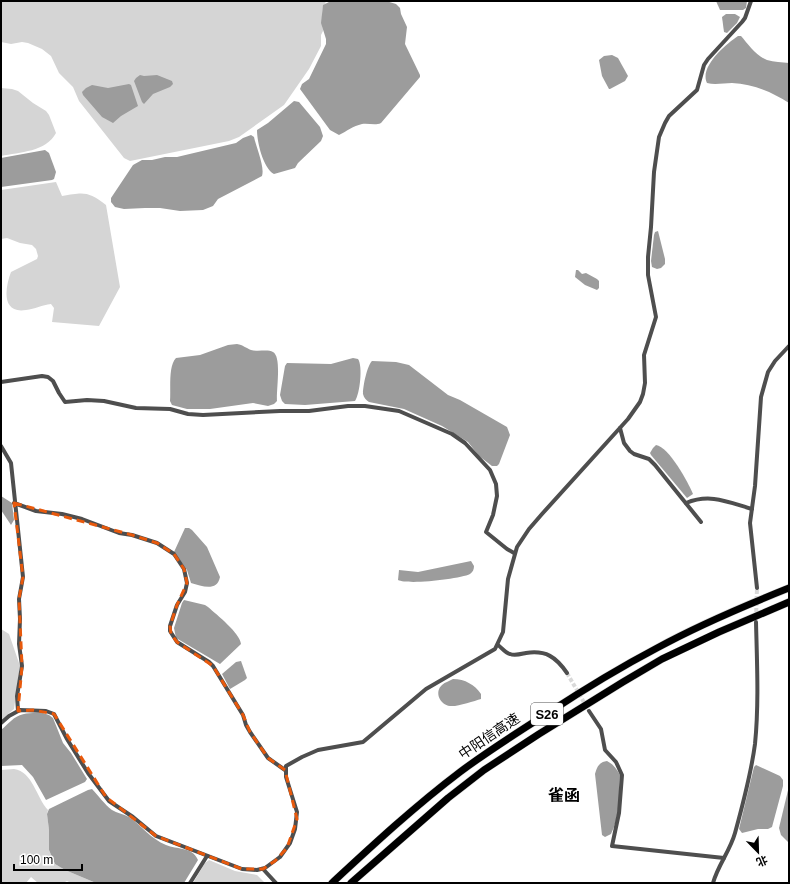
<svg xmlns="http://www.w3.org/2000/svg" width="790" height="884" font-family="Arial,'Noto Sans SC',sans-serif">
  <rect width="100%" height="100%" fill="#fff"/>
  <!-- green -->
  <g fill="#d5d5d5">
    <path d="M1 1H324L326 3 323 6 322 18 323 31 321 35V46L309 69 284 105 239 137 229 141 130 161 124 158 79 101 73 87 59 73 51 56 42 49 28 43 22 42 11 44 1 42Z"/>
    <path d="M1 88 12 89 18 91 33 103 46 111 49 115 56 133C46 152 20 152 1 156Z"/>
    <path d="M56 182 62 196C84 192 88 191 106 205L120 287 99 326 52 322 54 308 51 304C42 305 35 309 26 310 1 314 5 288 11 272L37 259 38 256 36 249 32 245 20 243 7 238 1 239V190Z"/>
    <path d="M1 629 9 634 20 666 14 709 1 720Z"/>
    <path d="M14 769C33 772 36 797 48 810L47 814 49 830V850L55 864 65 870 96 883H71L67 881 63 883H38L31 877 26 883H1V770Z"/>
    <path d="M209 860 235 871 257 875 265 883H193L205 863Z"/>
  </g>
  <!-- water -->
  <g fill="#9c9c9c">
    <path d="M340 1H386L396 4 400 8 401 14 407 27 405 44 420 75V77L381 123C375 126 369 123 362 124 353 126 347 131 339 135L330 130 300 89 302 84 309 79 326 44V39L321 23 323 5 329 2Z"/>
    <path d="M716 1H747L746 8 743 10H720Z"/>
    <path d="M726 14H735L740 17 737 23 727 33 724 32 722 17Z"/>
    <path d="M738 36H741C748 44 756 56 767 60 774 62 782 62 789 63V103C772 92 753 84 732 83 724 83 715 85 707 83 699 67 726 44 738 36Z"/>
    <path d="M612 55 618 58 628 76 625 81 610 89H609L602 76 599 60 604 56Z"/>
    <path d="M140 75 144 76 157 75 172 81 173 84 170 87 153 94 144 104 142 102 134 81 136 78Z"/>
    <path d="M129 84 131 85 138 106 121 116 113 123 102 117 83 95 82 92 86 88 92 85 108 88Z"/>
    <path d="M294 101 299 102 320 127 323 136 321 141 298 163 295 168 274 174C263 168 257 142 257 130L268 123Z"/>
    <path d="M251 135 254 137C256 147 265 167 262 176L218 199 213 206 203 210 180 211 160 208H145L124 209 115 207 111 202V198L133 165 142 160H152L165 157H177L236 143 243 138Z"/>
    <path d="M45 150 49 153 56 172 54 179 52 180 1 187V158Z"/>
    <path d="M658 231 665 259V264L661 268 657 269 652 267 651 261 654 235 655 232Z"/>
    <path d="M576 270H578L582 274 586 273 597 279 599 281V288L597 290 585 285 575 277Z"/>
    <path d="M237 344C243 345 246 348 251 350 258 352 268 349 273 352 282 357 276 390 277 401L274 404 268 406 253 403 210 409H187L172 405 170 401C171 389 168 366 176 358L200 355 228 345Z"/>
    <path d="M353 358 358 359C363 366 360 394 355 401L305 405 285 404 282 401 280 395 285 366 287 363 331 364Z"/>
    <path d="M372 361 396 362 409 365 448 395 460 400 507 427 510 435 499 464 497 466H492L479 456 468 442 442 426 404 409 369 402C366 400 364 398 363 394 363 386 367 366 372 361Z"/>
    <path d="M656 445C669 447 688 482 693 494L687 498 651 455 650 453 653 448Z"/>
    <path d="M1 496 12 503 14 520 11 525 1 510Z"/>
    <path d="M185 528H189L192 530 207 547 220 577C217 592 202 586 191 583L187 570 174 552Z"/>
    <path d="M471 561 474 566C474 569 473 572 470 574 460 579 408 585 398 580L399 570 418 572Z"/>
    <path d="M184 600 205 605 208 607C217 615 240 633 241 644L220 664 176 638 174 628 182 603Z"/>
    <path d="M241 661 247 678 245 680 230 689 222 674 236 662Z"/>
    <path d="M453 679C465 679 475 685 481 694V699C474 701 457 707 450 706 440 705 434 692 442 685 445 682 450 681 453 679Z"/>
    <path d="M43 713 49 715 53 718 63 743 71 753 87 779 85 782 46 800 33 777 22 765 1 766V730C5 727 7 724 11 721 20 712 31 713 43 713Z"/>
    <path d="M607 761C613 764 617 769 620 775 619 793 620 817 611 834L605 837 602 835 595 774C597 767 599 762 607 761Z"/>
    <path d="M756 765 780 776 783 780V786L772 827 768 829H758L742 833 739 829 754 767Z"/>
    <path d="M789 786V843L781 835 779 828Z"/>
    <path d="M92 789C99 796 104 804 112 810 117 813 123 814 129 817 142 826 151 839 166 845 177 850 192 846 198 860L184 883H96L65 870 55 864 49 850V830L47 814 49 809 88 790Z"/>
  </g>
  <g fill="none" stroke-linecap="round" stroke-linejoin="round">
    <!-- street-tunnel -->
    <g stroke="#d9d9d9" stroke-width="4" stroke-dasharray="4 2" stroke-linecap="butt">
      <path d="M756 618 757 588"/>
      <path d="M567 673 589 711"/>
    </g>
    <!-- highway casing -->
    <g stroke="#dbdbdb" stroke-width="8">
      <g id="highway">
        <path d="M332 883C373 845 415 806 460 772 488 751 518 732 548 713 583 690 619 668 657 648 699 625 744 606 789 588"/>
        <path d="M351 883 448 798 484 770 539 734 623 682 662 659 719 632 789 602"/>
      </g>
    </g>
    <!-- street -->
    <g stroke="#4e4e4e" stroke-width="4">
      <path d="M1 382 42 376 48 377 53 381 59 393 65 402 87 400 104 401 136 408 170 409 188 414 203 415 280 411H309L348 406H365L399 411 452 434 465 443 490 470 496 484 497 496 493 515 486 532 507 549 514 553"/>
      <path d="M620 428 624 443 630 451 634 454 649 459 655 465 701 522"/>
      <path d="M1 446 11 463 23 577 19 599 20 619 19 644 22 666 17 696 18 711"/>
      <path d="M14 503 36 511 62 514 82 519 119 533 132 535 157 543 174 554 184 569 187 583 185 592 177 605 170 626V631L177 642 209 662 213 666 243 715 246 725 250 732 268 758 285 770"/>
      <path d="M686 503C710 493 728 502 752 509"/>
      <path d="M757 588 750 523 755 486 761 397 768 372 775 361 789 346"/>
      <path d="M498 645C502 648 505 653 510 654 515 656 521 654 526 653 546 650 556 657 567 673"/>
      <path d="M589 711 601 729 605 750 616 762 622 775 619 813 612 846 724 858"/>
      <path d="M1 723 9 716 20 710 46 711 54 714 67 739 88 773 109 801 133 817 156 836 242 869 257 870 265 868 280 857 290 843 295 829 297 812 286 777V766L302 757 318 750 363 742 426 689 495 649 503 632 508 579 517 547 529 529 542 514 628 419 640 402 643 394 645 383 644 355 656 317 648 275V257L651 227 654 172 659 137 665 123 669 116 697 90 704 65 708 59 742 22 745 18 751 1"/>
      <path d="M263 869 276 883"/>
      <path d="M190 883 207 856"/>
      <path d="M713 883C718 865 730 851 735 833 743 804 751 774 755 744 759 704 757 663 756 622"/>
    </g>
    <!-- highway -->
    <use href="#highway" stroke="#000" stroke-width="7"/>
  </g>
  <!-- marked area -->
  <path fill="none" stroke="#e8590c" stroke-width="3" stroke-dasharray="8 5" stroke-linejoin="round" d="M14 503 132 535 157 543 174 554 184 569 187 583 177 605 170 626 171 634 177 642 213 666 243 715 250 732 268 758 285 770 297 819 287 848 275 861 263 869H242L156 836 106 797 54 714 33 710 18 711 22 666 19 599 23 577Z"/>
  <g text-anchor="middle" stroke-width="3.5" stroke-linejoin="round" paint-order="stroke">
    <!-- shield labels -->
    <rect fill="#fff" stroke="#4c4c4c" stroke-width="1" x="531" y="703" width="32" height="22" rx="3"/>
    <g font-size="13" font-weight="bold" fill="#000">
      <text x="547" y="719">S26</text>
    </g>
    <!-- street labels -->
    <g font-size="14" fill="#000" stroke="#fff">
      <text transform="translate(489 736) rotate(-34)" y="5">中阳信高速</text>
    </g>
    <!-- quarter labels -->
    <g font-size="16" font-weight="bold" fill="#000" stroke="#fff">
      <text x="564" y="801">雀函</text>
    </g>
  </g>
  <!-- border -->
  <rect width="790" height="884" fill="none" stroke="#000000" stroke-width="4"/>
  <!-- north arrow -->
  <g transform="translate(758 852) rotate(157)" stroke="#ffffff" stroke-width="3" paint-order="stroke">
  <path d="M0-3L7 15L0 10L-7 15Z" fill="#000000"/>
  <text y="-6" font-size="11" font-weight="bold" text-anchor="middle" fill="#000000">北</text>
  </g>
  <!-- scale -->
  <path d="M14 864v6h68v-6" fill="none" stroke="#000000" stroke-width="2"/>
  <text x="20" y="864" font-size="12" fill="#000000" stroke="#ffffff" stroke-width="3" paint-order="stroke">100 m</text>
</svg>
